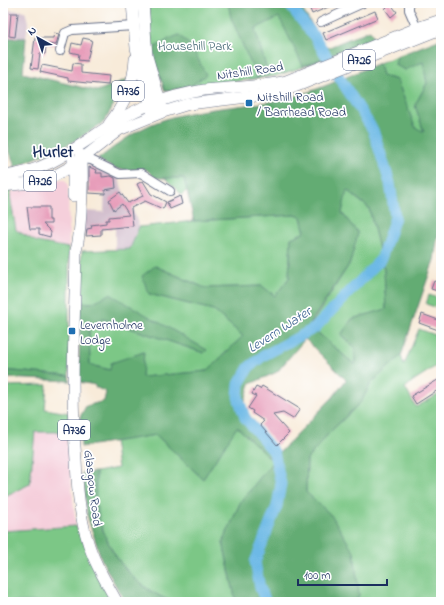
<svg xmlns="http://www.w3.org/2000/svg" width="444" height="605" font-family="'Indie Flower',sans-serif">
  <rect width="100%" height="100%" fill="#fff"/>
  <filter id="ink" filterUnits="userSpaceOnUse"><feTurbulence type="fractalNoise" baseFrequency=".025" numOctaves="2"/><feDisplacementMap in="SourceGraphic" scale="8" xChannelSelector="R" yChannelSelector="G"/><feConvolveMatrix kernelMatrix="1 2 1 2 8 2 1 2 1" color-interpolation-filters="sRGB"/></filter>
  <filter id="wash" filterUnits="userSpaceOnUse"><feTurbulence type="fractalNoise" baseFrequency=".012" numOctaves="4" result="noise"/><feDisplacementMap in="SourceGraphic" scale="16" xChannelSelector="R" yChannelSelector="G"/><feGaussianBlur stdDeviation="0.9" result="paint"/><feColorMatrix in="noise" values="0 0 0 0 0 0 0 0 0 0 0 0 0 0 0 0 0 1.4 0 .05"/><feComposite in="paint" operator="in"/></filter>
  <g filter="url(#wash)">
    <rect width="100%" height="100%" fill="#f8ebd9"/>
    <!-- built -->
    <g fill="#f5cfdb">
      <path d="M57 179 65 180 68 184 69 248 37 242 16 230 10 196 11 192 31 188Z"/>
      <path d="M35 432H66L76 526 3 531V497L30 484Z"/>
    </g>
    <!-- industrial -->
    <g fill="#d1bdcc">
      <path d="M6 10 25 11 28 22 26 38H6Z"/>
      <path d="M91 163 118 175 122 189 132 207 139 227 130 249H115V228L83 233V211L104 212 105 182 96 185 84 183 87 168Z"/>
    </g>
    <!-- green -->
    <g fill="#7bc786" stroke="#4b7b72">
      <path d="M148 3H298L326 59 276 76 165 91 153 56Z"/>
      <path d="M397 56 395 65 423 62 427 83 415 105 424 133 415 128 397 80 382 76 379 63Z"/>
      <path d="M165 178H184L187 190 182 195Z"/>
      <path d="M3 189H12L10 196 16 230 37 242 69 248V376L3 370Z"/>
      <path d="M346 190 369 208 384 270 386 310 352 319 341 335 355 347V365L310 326 350 263 357 233 342 213Z"/>
      <path d="M295 215 301 217 305 233 291 238 289 278 275 296 262 286 205 288 155 266 149 294 213 310 243 336 207 371 142 377 143 352 111 370 90 365 89 327 103 319 204 353 207 350 91 303 80 302 82 251 130 249 139 227 194 221Z"/>
      <path d="M429 295 441 299V309L426 304Z"/>
      <path d="M419 329 441 337V363L413 381 405 388 416 407 441 393V602H355L359 595 306 492 307 459 330 432 361 402 371 383 401 356 404 365Z"/>
      <path d="M47 385 45 409 69 413 66 432H35L30 484 3 497V386Z"/>
      <path d="M237 426 273 462 240 503 223 542 236 602H173C130 586 103 548 96 503 95 493 96 482 96 472L118 468 114 441 156 435 203 479Z"/>
      <path d="M76 526 112 602H3V531Z"/>
    </g>
    <!-- forest -->
    <g fill="#64ac73" stroke="#406e68" fill-rule="evenodd">
      <path d="M3 3H6V38H26L23 73 97 91 128 79 104 122 73 142 15 167 7 144 3 143Z"/>
      <path d="M228 3H298L327 48 370 30 374 38 303 66 279 17 255 29 269 77 257 78 231 18Z"/>
      <path d="M179 35 192 47 206 75 189 87 165 91 153 56 152 49 169 39Z"/>
      <path d="M441 39V191L438 235 434 260 401 356 371 383 361 402 330 432 307 459 306 492 331 515 354 552 359 595 355 602H236L223 542 240 503 273 461 237 427 203 479 156 435 81 447 80 417 86 406 104 401 106 392 95 387V385L79 382 80 302 91 303 110 294 207 350 204 353 103 319 89 327 90 365 110 370 111 363 144 352 142 377 207 371 243 336 213 310 149 294 142 276 155 266 205 288 262 286 275 296 289 278 291 238 305 232 301 217 295 215 194 221 184 178H155L146 169C124 171 116 172 98 159 117 145 135 130 157 122 196 107 240 108 280 100 314 93 347 76 379 63L382 76 397 80 415 127 424 132 415 105 427 83 423 62 405 70 395 65 397 56ZM347 190 369 208 384 270 386 309 352 319 341 335 355 347V365L310 326 313 319 350 263 358 233 342 213ZM305 339 346 380 333 397 279 453 243 407 250 384 277 372Z"/>
      <path d="M3 370 69 376 70 381 3 378Z"/>
      <path d="M96 472C96 482 95 493 96 503 103 548 130 586 173 602H125L102 561 87 515 82 473Z"/>
    </g>
    <g fill="none" stroke-linecap="round" stroke-linejoin="round">
      <!-- river -->
      <g stroke="#6db9e6" stroke-width="11">
        <path d="M288 3 314 36 329 60"/>
        <path d="M266 602 260 588 255 562 277 506 281 484 274 452 245 418 238 397 239 384 249 367 263 356 315 328 381 259 395 217 390 183 373 130 337 74"/>
      </g>
    </g>
    <g id="blocks">
      <!-- building -->
      <g fill="#e79dba">
        <path d="M317 3H338L312 14 309 7Z"/>
        <path d="M382 3H390L397 12 391 17 385 9 387 7Z"/>
        <path d="M375 11 378 18 326 40 323 33Z"/>
        <path d="M11 13H18L15 37 9 36Z"/>
        <path d="M54 33 59 34 56 45 46 44 45 54H40L38 69 31 68 35 38H53Z"/>
        <path d="M83 38 92 40 87 61 78 60 79 54 70 52 72 43 81 45Z"/>
        <path d="M73 63 81 64V73L109 76 108 85 68 81V78L40 72 42 65 72 71Z"/>
        <path d="M89 167 97 170 96 173H102V177L111 176 115 178 116 188 105 190V194L89 193Z"/>
        <path d="M143 181 151 194 166 202 163 209 145 201 131 208 133 226 101 229V235L86 236 87 229 92 228 91 225 106 223V220H109V217L129 215 122 204 114 210 109 200 120 192 128 203 143 196 137 184Z"/>
        <path d="M180 196 182 204 170 209 167 202Z"/>
        <path d="M27 207H49V220H51V224H43L51 232 50 237 39 234V229H30Z"/>
        <path d="M434 281 441 283V292L431 289Z"/>
        <path d="M422 314 441 321V331L419 323Z"/>
        <path d="M441 378V388L416 404 411 396Z"/>
        <path d="M262 386 300 409 293 419 283 413 273 415 289 433 277 445 260 425 264 421 252 413 253 411 248 408 256 396 252 394 256 387 260 389Z"/>
      </g>
    </g>
  </g>
  <g filter="url(#ink)">
    <use href="#blocks" fill-opacity="0" stroke="#687189" stroke-width="1"/>
    <g fill="none" stroke-linecap="round" stroke-linejoin="round">
      <!-- minor casing -->
      <g stroke="#687189" stroke-width="10">
        <g id="minor">
          <path d="M409 3V10L419 33"/>
          <path d="M321 22 363 3"/>
          <path d="M60 51 65 33 72 30 134 26"/>
          <path d="M82 159 91 160 120 174 141 173 170 191"/>
        </g>
      </g>
      <!-- major casing -->
      <g stroke="#687189" stroke-width="12">
        <g id="major">
          <path d="M132 3 136 48 152 111"/>
          <path d="M143 3 147 56 162 108"/>
          <path d="M109 124C124 105 134 83 135 59"/>
          <path d="M81 155C84 169 81 236 76 250 75 320 70 391 76 460 77 487 79 513 87 539 93 561 106 582 117 602"/>
          <path d="M73 160V196"/>
          <path d="M3 176C63 171 96 125 149 105 167 98 186 93 204 90 232 87 259 87 286 81L417 28 441 20"/>
          <path d="M3 186 30 183 54 176 74 165 119 130 163 112 189 104 264 95 292 88 441 29"/>
        </g>
      </g>
      <!-- minor -->
      <use href="#minor" stroke="#fff" stroke-width="8"/>
      <!-- major -->
      <use href="#major" stroke="#fff" stroke-width="11"/>
    </g>
  </g>
  <!-- markers -->
  <g fill="#1f6fb2" stroke="#fff" stroke-width="1.5">
    <rect x="245" y="99" width="8" height="8" rx="2"/>
    <rect x="68" y="327" width="8" height="8" rx="2"/>
  </g>
  <g text-anchor="middle" stroke-width="3.5" stroke-linejoin="round" paint-order="stroke">
    <!-- shield labels -->
    <g fill="#fff" stroke="#5f6d8e" stroke-width="1">
      <rect x="343" y="50" width="32" height="20" rx="3"/>
      <rect x="112" y="81" width="32" height="20" rx="3"/>
      <rect x="24" y="171" width="32" height="20" rx="3"/>
      <rect x="58" y="420" width="32" height="20" rx="3"/>
    </g>
    <g font-size="12" font-weight="bold" fill="#1b2f5e">
      <text x="359" y="64">A726</text>
      <text x="128" y="95">A736</text>
      <text x="40" y="185">A726</text>
      <text x="74" y="434">A736</text>
    </g>
    <!-- park labels -->
    <g font-size="13" fill="#385d6a" stroke="#fff">
      <text x="195" y="50">Househill Park</text>
    </g>
    <!-- street labels -->
    <g font-size="13" fill="#1b2f5e" stroke="#fff">
      <text transform="translate(250 70) rotate(-8)" y="5">Nitshill Road</text>
      <text transform="translate(94 488) rotate(83)" y="5">Glasgow Road</text>
    </g>
    <!-- poi labels -->
    <g font-size="13" fill="#1b2f5e" stroke="#fff" text-anchor="start">
      <text x="257" y="101">Nitshill Road<tspan x="257" dy="15">/ Barrhead Road</tspan></text>
      <text x="80" y="329">Levernholme<tspan x="80" dy="15">Lodge</tspan></text>
    </g>
    <!-- water labels -->
    <g font-size="14" font-style="italic" fill="#385f8e" stroke="#fff">
      <text transform="translate(279 329) rotate(-33)" y="5">Levern Water</text>
    </g>
    <!-- district labels -->
    <g font-size="17" font-weight="bold" fill="#1b2f5e" stroke="#fff">
      <text x="53" y="157">Hurlet</text>
    </g>
  </g>
  <!-- margin -->
  <rect width="444" height="605" fill="none" stroke="#fff" stroke-width="16"/>
  <!-- north arrow -->
  <g transform="translate(38 38) rotate(320)" stroke="#ffffff" stroke-width="3" paint-order="stroke">
  <path d="M0-3L7 15L0 10L-7 15Z" fill="#1b2f5e"/>
  <text y="-6" font-size="11" font-weight="bold" text-anchor="middle" fill="#1b2f5e">N</text>
  </g>
  <!-- scale -->
  <path d="M298 579v6h89v-6" fill="none" stroke="#1b2f5e" stroke-width="2"/>
  <text x="304" y="579" font-size="12" fill="#1b2f5e" stroke="#ffffff" stroke-width="3" paint-order="stroke">100 m</text>
</svg>
